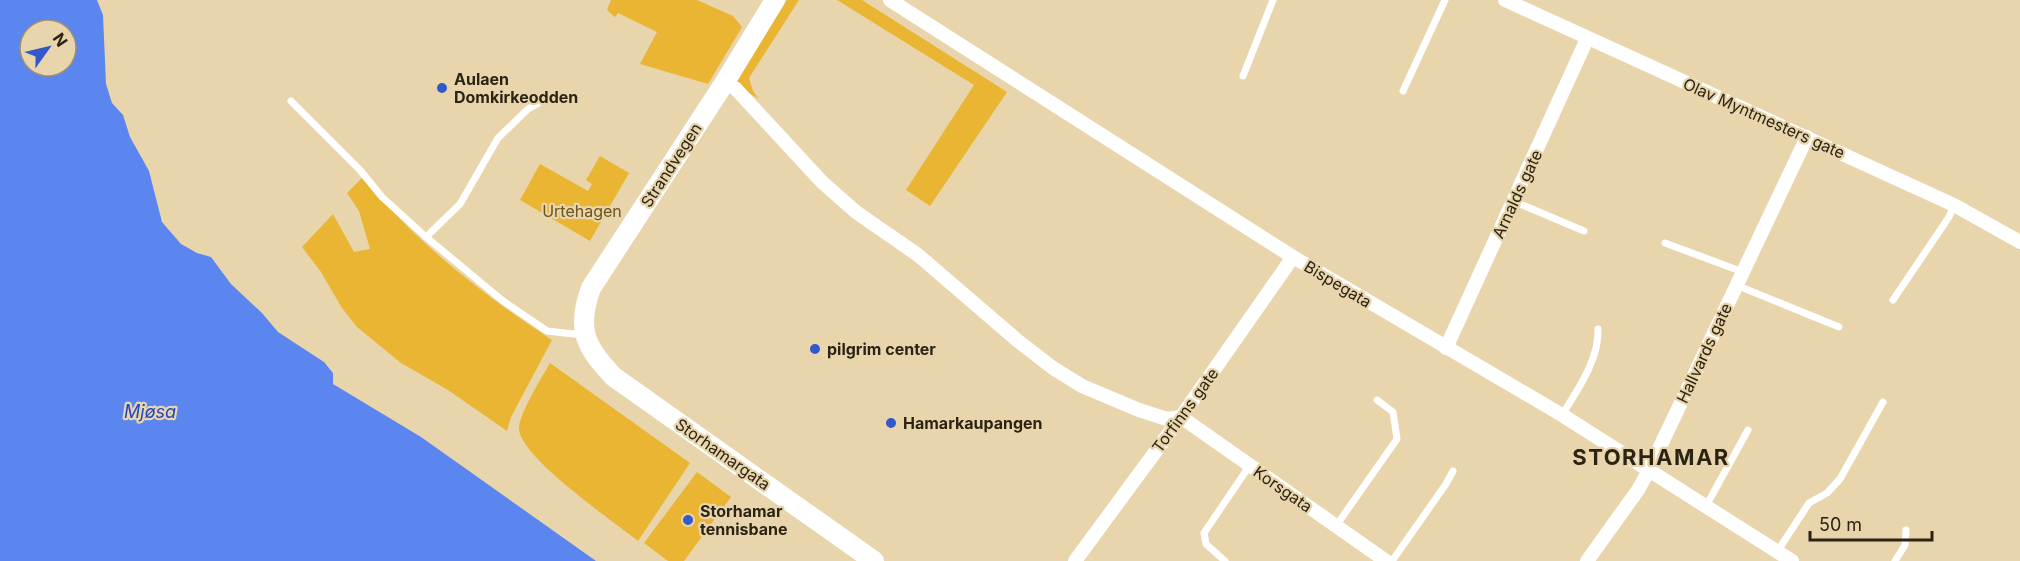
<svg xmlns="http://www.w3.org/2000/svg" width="2020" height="561" font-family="Inter,sans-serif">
  <rect width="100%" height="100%" fill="#e9d5ac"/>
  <!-- green -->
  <g fill="#e9b532">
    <path d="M611 0H697L733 16 742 27 708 84 640 64 657 32 618 13 615 17 607 10Z"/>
    <path d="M787 0H799L749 78 753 91 759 99 734 84Z"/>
    <path d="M837 0H862L1007 92 930 206 906 190 974 85Z"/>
    <path d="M600 156 629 173 590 241 520 200 540 164 588 191 592 184 586 180Z"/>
    <path d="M362 178C377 194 391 210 406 225 448 267 503 308 552 340L511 417 507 431 448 390 401 363 357 327 342 308 321 272 302 247 333 214 354 252 370 249 359 211 347 193Z"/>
    <path d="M550 363 690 463 638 541C614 522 520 457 519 429 518 416 542 377 550 363Z"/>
    <path d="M697 472 731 497 684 561H668L644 543Z"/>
  </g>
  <!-- water -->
  <path fill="#5c86ef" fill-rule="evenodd" d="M0 0H97L103 15 106 84 112 103 123 115 130 137 149 171 162 222 181 244 197 253 211 257 231 284 262 313 278 332 324 362 333 373V384L421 437 596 561H0ZM30 30H66V66H30Z"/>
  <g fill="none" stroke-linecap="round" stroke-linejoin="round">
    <!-- lane -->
    <g stroke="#fff" stroke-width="7">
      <path d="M1243 76 1273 0"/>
      <path d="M1403 91 1445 0"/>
      <path d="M291 101 360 170 382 197 426 237 503 301 547 331 583 335"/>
      <path d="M1513 201 1584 231"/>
      <path d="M426 237 460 204 498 138 528 109 539 103"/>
      <path d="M1665 243 1743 272"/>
      <path d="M1736 285 1839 327"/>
      <path d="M1893 300 1949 217 1954 205"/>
      <path d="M1562 415C1578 389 1599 360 1598 329"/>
      <path d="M1706 506 1748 430"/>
      <path d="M1336 526 1397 439 1393 412 1377 400"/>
      <path d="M1777 552 1809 503 1827 493 1840 479 1883 402"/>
      <path d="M1225 561 1206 544 1204 533 1250 465"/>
      <path d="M1392 561 1446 484 1453 471"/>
      <path d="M1895 561 1905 545 1906 530"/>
    </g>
    <!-- street -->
    <g stroke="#fff" stroke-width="14">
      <path d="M890 0 1293 257 1562 415 1792 561"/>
      <path d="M1505 0 1954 205 2020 242"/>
      <path d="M725 82 736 89 822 182 856 212 918 255 1018 341 1053 368 1082 386 1139 410 1167 419 1181 417 1386 561"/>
      <path d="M1446 348 1587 39"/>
      <path d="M1075 561 1181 417 1293 257"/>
      <path d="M1587 561 1638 490 1649 470 1807 137"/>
    </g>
    <!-- secondary -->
    <path stroke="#fff" stroke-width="20" d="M775 0 725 82 591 288C576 329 585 347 614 377L874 561"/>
  </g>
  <!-- markers -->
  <g fill="#3159c9" stroke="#e9d5ac" stroke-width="2">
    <circle cx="442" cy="88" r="6"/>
    <circle cx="815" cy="349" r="6"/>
    <circle cx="891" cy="423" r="6"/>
    <circle cx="688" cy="520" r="6"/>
  </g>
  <g text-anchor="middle" stroke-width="4.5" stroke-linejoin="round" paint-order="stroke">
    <!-- poi labels -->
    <g font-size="16" font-weight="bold" fill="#2b2313" stroke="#e9d5ac" text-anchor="start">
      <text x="454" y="85">Aulaen<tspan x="454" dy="18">Domkirkeodden</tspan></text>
      <text x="827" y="355">pilgrim center</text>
      <text x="903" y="429">Hamarkaupangen</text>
      <text x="700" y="517">Storhamar<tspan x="700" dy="18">tennisbane</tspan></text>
    </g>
    <!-- street labels -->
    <g font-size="16" fill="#2b2313" stroke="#e9d5ac">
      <text transform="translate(1764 118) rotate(24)" y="6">Olav Myntmesters gate</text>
      <text transform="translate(671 165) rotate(-57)" y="6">Strandvegen</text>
      <text transform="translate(1517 194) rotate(-65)" y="6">Arnalds gate</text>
      <text transform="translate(1338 284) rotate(31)" y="6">Bispegata</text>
      <text transform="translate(1704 353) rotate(-65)" y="6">Hallvards gate</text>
      <text transform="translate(1185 410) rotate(-54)" y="6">Torfinns gate</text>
      <text transform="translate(723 454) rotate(35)" y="6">Storhamargata</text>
      <text transform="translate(1283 489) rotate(35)" y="6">Korsgata</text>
    </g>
    <!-- park labels -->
    <g font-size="16" fill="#6b541e" stroke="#e9d5ac">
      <text x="582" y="217">Urtehagen</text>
    </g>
    <!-- water labels -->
    <g font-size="18" font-style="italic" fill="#2147c0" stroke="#e9d5ac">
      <text x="150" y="418">Mjøsa</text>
    </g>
    <!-- district labels -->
    <g font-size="22" font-weight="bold" letter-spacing="1.5" fill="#2b2313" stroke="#e9d5ac">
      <text x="1651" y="465">STORHAMAR</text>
    </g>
  </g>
  <!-- north arrow -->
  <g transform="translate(48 48) rotate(56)"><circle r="28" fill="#e9d5ac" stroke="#9d8e6f" stroke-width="1.5"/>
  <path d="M0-4.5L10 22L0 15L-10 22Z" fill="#3159c9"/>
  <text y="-9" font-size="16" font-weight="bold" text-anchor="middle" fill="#2b2313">N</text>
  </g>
  <!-- scale -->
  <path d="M1810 531v9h122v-9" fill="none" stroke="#2b2313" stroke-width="3"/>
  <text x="1819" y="531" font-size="18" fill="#2b2313" stroke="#e9d5ac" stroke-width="4.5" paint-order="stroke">50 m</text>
</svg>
